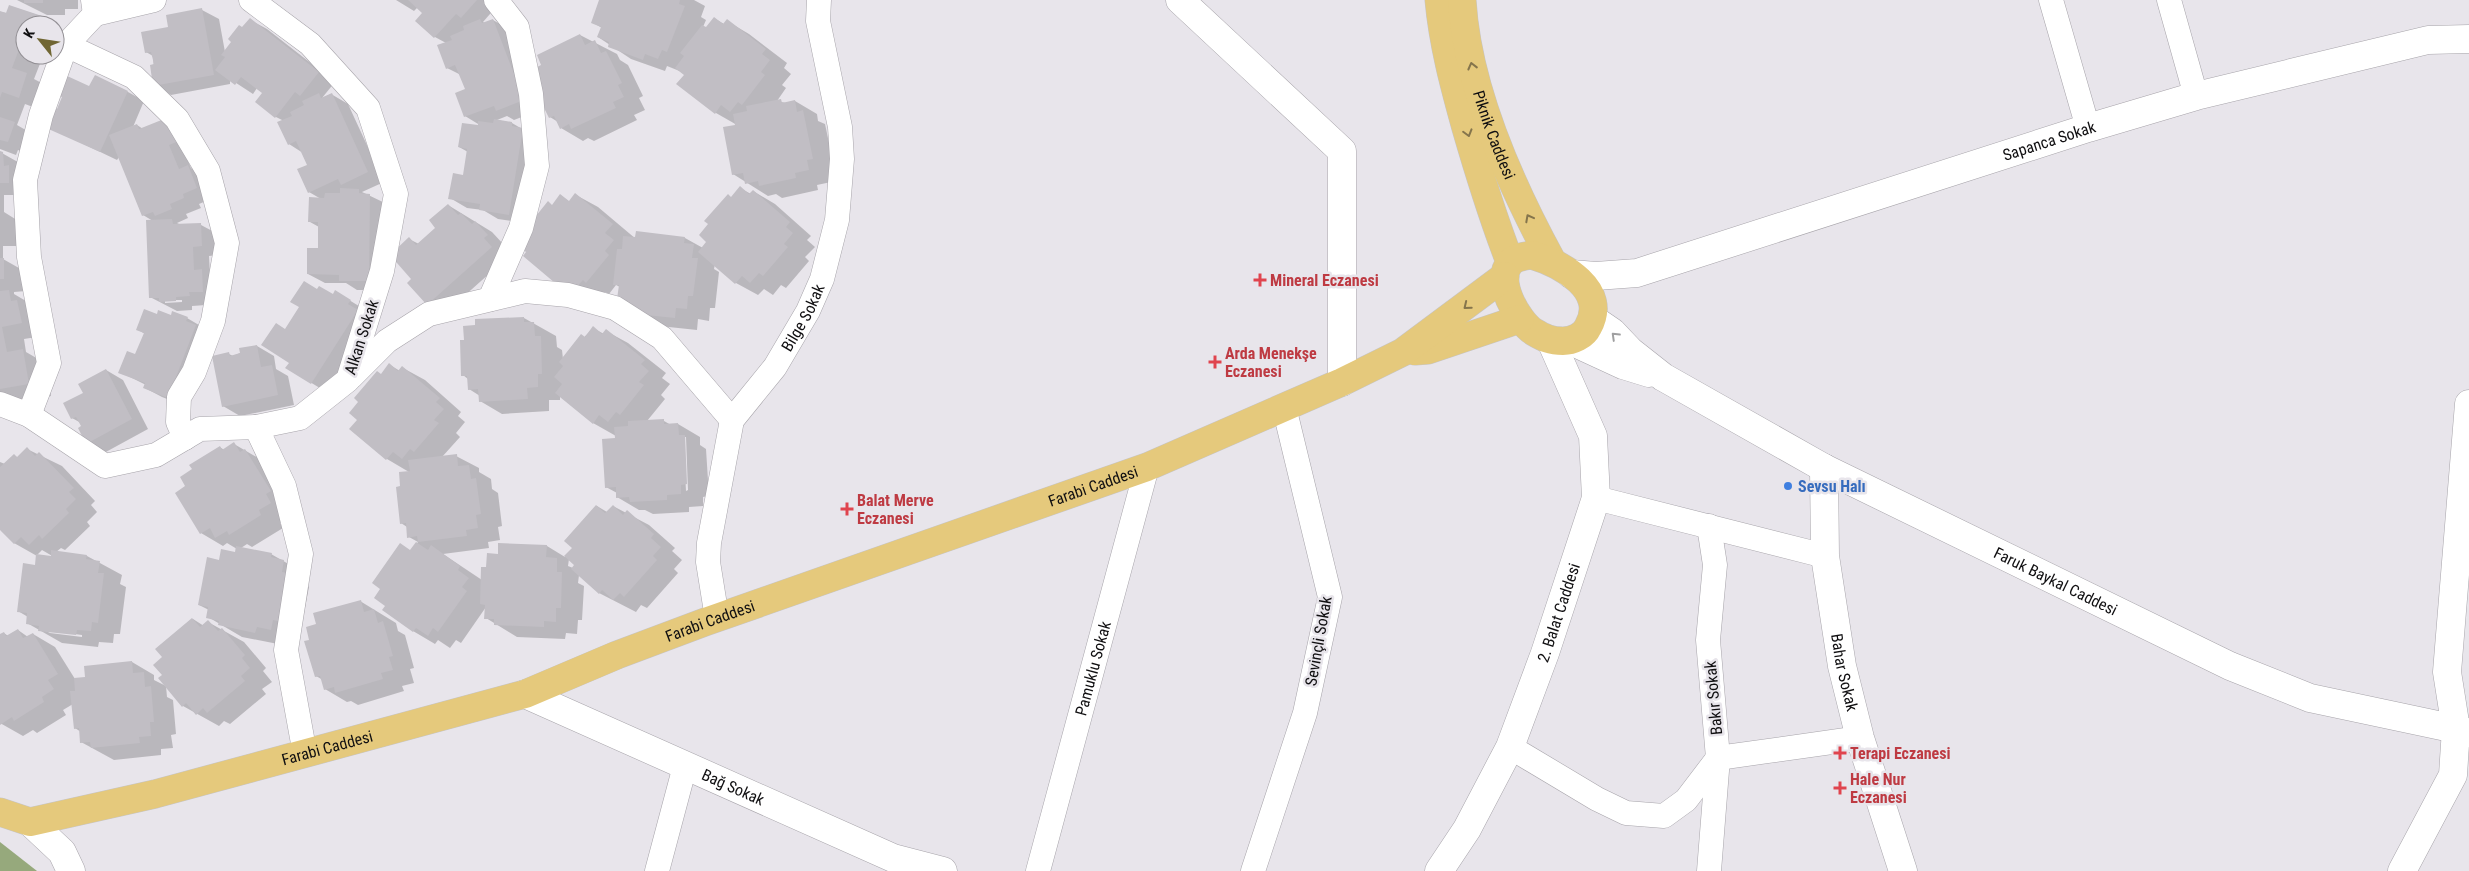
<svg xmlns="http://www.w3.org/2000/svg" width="2469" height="871" font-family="'Roboto Condensed',sans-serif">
  <rect width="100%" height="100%" fill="#e8e5eb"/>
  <!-- forest -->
  <path fill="#96a97c" d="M0 842 37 871H0Z"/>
  <!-- shadow -->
  <g fill="#0003" fill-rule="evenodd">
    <path d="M17 0H78V9H65V15H47Z"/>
    <path d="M396 0H490L497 6 483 22 485 23 493 20 510 30 540 110 514 120 507 116 497 120 512 123 539 139 526 223 498 219 483 210 467 208 450 198 464 176 468 152 459 147 483 127 465 116 466 90 461 75 447 68 446 43 435 37 417 20 424 13 418 7 414 11Z"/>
    <path d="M601 0H694L705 6 701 17 706 20 703 27 706 29 714 18 724 24 727 21 749 34 787 63 784 68 791 74 782 85 786 88 777 101 786 103 795 101 817 114 818 121 825 124 835 171 829 173 831 182 817 185 818 190 782 198 776 194 768 196 733 174 737 125 716 113 682 72 667 66 665 71 631 59 598 37 602 28 592 22Z"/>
    <path d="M202 10 219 19 225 52 250 20 267 29 335 82 322 98 331 94 348 104 384 182 362 192 387 204 385 290H357L346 283H325L308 274 319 250V227L310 222 321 199 309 192V165L303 153 289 144 284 121 276 117 263 93 257 88 253 94 230 79V84L171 95 155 85 153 56 146 52 169 28Z"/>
    <path d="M0 12 42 18 54 25H25V55H55V25L64 31 68 65 43 56 34 79 49 87 41 110 25 104 17 125 36 136 30 154 18 150 16 155 0 149Z"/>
    <path d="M580 35 617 54 620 60 628 65 643 96 639 98 645 110 634 115 637 120 594 141 588 138 583 141 561 128 558 122 550 117 543 65Z"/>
    <path d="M90 88 128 92 144 101 133 127 137 125 143 129 169 118 191 168 204 176 213 198 199 204 201 208 186 214 188 218 177 223 181 225H201L218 234 219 255 209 256 210 275 206 305 192 306V310L177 311 150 297 153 221 143 215 119 157 117 160 46 126 57 110ZM165 300H182V302L165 303Z"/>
    <path d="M0 152 25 166 31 195H4V212L20 222 21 246H3V259L26 272V291L14 292V294L31 304 43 336 24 339 26 352 45 363 51 396 9 404 0 398Z"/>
    <path d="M740 188 751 194 753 191 775 204 811 236 807 240 815 247 805 257 809 261 786 288 781 285 773 295 764 289 758 295 736 283 715 264 714 269 719 272 715 308H710L709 321 698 319 697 330 650 325 618 299 620 287 616 285 609 294 605 292 597 302 562 287 553 206 560 196 570 202 576 195 598 207 636 239 685 238 703 248 732 198Z"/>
    <path d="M448 205 492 232 504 245 508 257 444 314 427 304 413 279 409 239 419 244 437 228Z"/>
    <path d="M336 292 367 311 374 321 328 393 287 368 291 363 285 330Z"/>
    <path d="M158 316 187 318 204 328 185 406 162 397 145 388 146 385 120 372 136 356 145 334 137 329Z"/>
    <path d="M524 318 556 336 557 347 562 350 563 359 593 328 604 334 606 331 628 343 666 373 662 378 670 384 661 395 665 399 647 421H664L671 425 678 424 700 437V445L706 449 709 496 703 497V506L689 507V512L653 514 645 510H639L617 497V493L606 487 616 436 593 423 560 396V400H549V411L502 414 480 401V396L469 389 468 379 463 375ZM683 437H686L688 490 686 491Z"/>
    <path d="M257 346 274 356 276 369 288 376 294 405 240 416 223 406 229 354 233 356Z"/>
    <path d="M390 365 400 371 403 368 425 380 461 412 458 416 465 422 456 433 460 437 442 457 456 456 479 468V472L491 479 492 489 498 493 502 526 498 527 500 540 488 542 489 548 443 554 482 580 487 568 499 555 547 546 565 557 573 548 597 506 607 512 613 506 649 525 675 548 672 551 682 560 674 569 678 573 647 608 641 605 636 612 599 593 579 575 578 583 584 586 582 620H578L577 634 566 633 565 639 517 637 486 618V607L461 643 456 640 450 648 438 640 435 644 413 631 411 551 418 542 409 537 407 527 401 523 402 487 409 472 387 459 351 429 359 420 381 375ZM569 559 576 565 573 568 568 566Z"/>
    <path d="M106 370 123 380 148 429 104 453 87 443 81 423 72 418 84 393Z"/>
    <path d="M234 444 267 463 292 516 280 523 283 528 252 547 247 544 241 548 271 554 306 574 304 583 309 587 300 633 278 644 242 637 208 617 209 610 199 605 220 561 236 553 237 549 227 543 223 546 201 533 187 487 220 447 224 450Z"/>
    <path d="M27 449 62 466 95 501 91 505 97 512 87 522 90 526 65 550 61 548 56 552 87 556 122 575 120 584 126 587 120 634H114L113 643 99 642 98 647 62 643 27 623 28 617 18 611 36 566 37 556 14 543 0 528V462L5 464 14 455 18 458ZM42 550 54 557 37 555ZM44 630 82 635V637L50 633Z"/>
    <path d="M360 601 396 623 398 631 405 635 414 668 410 669 414 683 402 686 404 691 358 705 351 701 347 702 325 689 323 680 316 676 311 641 318 624Z"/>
    <path d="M193 619 204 626 208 622 244 642 266 668 263 671 272 682 262 689 266 694 230 724 224 721 219 726 183 706 160 678 164 675V658Z"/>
    <path d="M18 630 28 637 33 634 55 647 75 679 86 678 132 662 154 675V680L166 686 167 697 173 700 176 734 171 735 173 748 161 749V755L114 760 81 742V732L75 728 73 704 63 710 66 715 37 733 33 730 23 736 0 723V636L4 633 8 636Z"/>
  </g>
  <!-- building -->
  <g fill="#c1bec4">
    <rect x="24" y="0" width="19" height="3"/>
    <path d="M408 0H477L461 18 456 14 434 38 415 21 422 13Z"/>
    <path d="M599 0H680L679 4 685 6 667 52 662 50 658 59 645 54 643 60 608 47 609 42 597 37 601 27 591 23Z"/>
    <path d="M9 5 42 16 52 23 51 25H25V46L21 44 12 68 27 73 19 98 2 92 0 98V11L6 13Z"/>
    <path d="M202 8 214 75 153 86 150 65 154 64 151 52 145 53 141 32 168 27 166 15Z"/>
    <path d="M714 17 723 24 727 19 766 49 762 54 770 60 761 72 765 75 742 105 738 102 730 112 721 105 715 114 676 84 684 75 675 68 684 56 680 53 702 25 706 27Z"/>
    <path d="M250 18 319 72 300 96 295 92 275 118 255 102 262 93 241 77 235 85 215 70 225 57 221 55 231 42 228 39 239 25 242 27Z"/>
    <path d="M480 19 482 23 493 19 524 100 496 111 494 106 464 117 455 93 465 89 455 65 446 69 437 45 452 40 450 36 464 30 463 26Z"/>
    <path d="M580 34 585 45 595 40 601 53 606 51 622 83 618 85 624 97 613 102 616 108 571 129 569 124 560 129 554 116 549 118 532 84 531 70 541 65 537 55Z"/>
    <path d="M65 75 89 86 95 75 128 91 100 152 44 127 53 107 57 109 62 97 56 95Z"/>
    <path d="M319 93 321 98 332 93 368 172 341 185 338 179 308 193 297 169 307 165 296 141 288 145 277 122 292 116 290 112 304 105 302 101Z"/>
    <path d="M781 99 782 103 795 100 797 112 803 110 813 159 807 160 809 170 795 173 796 178 759 186 758 181 745 184 743 173 732 175 723 127 735 125 733 114 747 111 746 106Z"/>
    <path d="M0 117 15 122 8 142 0 140Z"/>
    <path d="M169 117 179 141 169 145 179 169 188 165 197 188 183 194 184 198 170 204 172 209 155 216 153 212 142 216 109 135 137 124 139 129Z"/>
    <path d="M494 119 512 122V126L523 128 509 215 479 210 480 204 448 199 453 173 463 175 467 149 458 147 462 123 478 125V121L493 123Z"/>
    <path d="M0 151 3 152 4 166 9 165V183H0Z"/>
    <path d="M740 186 749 194 753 190 790 222 786 227 793 233 784 244 788 247 763 276 759 273 750 283 742 276 735 284 698 252 706 242 699 235 708 224 704 221 728 194 731 197Z"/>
    <path d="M340 188 359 189V193L370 194 369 281H339V275L307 274V248H318V222H308L309 197 324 198 325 193H340Z"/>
    <path d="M575 193 613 224 605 233 614 240 605 251 609 255 586 283 583 280 574 290 561 288 523 256 526 252 519 245 524 231 548 201 552 205 560 194 569 201Z"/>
    <path d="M448 204 458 215 461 213 472 224 475 221 488 235 484 238 492 247 427 305 407 283 411 279 390 255 409 237 416 245 435 228 429 220Z"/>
    <path d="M172 219 173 224 201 223 202 246 193 247 194 270 202 269 203 292H189L190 296 176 297V301L159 302V298H149L146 220Z"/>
    <path d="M636 231 685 237 684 243 694 244 692 258H698L693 296H688L687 309 676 308 675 318 626 313 628 301 617 299 619 285H613L617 249H622L623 236 635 237Z"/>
    <rect x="0" y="258" width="4" height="21"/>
    <path d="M304 281 317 289 319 286 333 294 335 290 351 300 348 304 358 310 311 384 285 368 289 363 261 345 276 323 285 329 299 307 290 302Z"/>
    <path d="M9 290 11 301 17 300 22 323 2 327 7 352 23 349 29 384 0 389V291Z"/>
    <path d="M144 309 157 314 158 310 171 315 172 311 188 317 186 321 196 325 168 398 143 388 145 383 118 373 127 351 135 354 144 333 136 330Z"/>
    <path d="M524 317V322H534L535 336H541L542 374H538V387L527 388 528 399 479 402 478 389 468 390 467 376H461L460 340H464L463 326 475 325V319Z"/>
    <path d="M593 326 602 334 606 329 645 360 641 364 649 371 639 382 644 385 620 415 616 412 608 422 599 415 593 424 555 393 562 384 554 377 563 366 559 362 581 334 585 337Z"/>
    <path d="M257 345 261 367 272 365 278 395 222 407 212 356 229 352 230 356 240 353 239 348Z"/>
    <path d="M389 363 398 371 402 366 440 398 436 402 444 409 434 420 439 423 414 452 410 449 402 459 393 452 386 460 349 429 357 420 349 413 358 402 354 398 377 371 381 374Z"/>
    <path d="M106 369 132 419 86 444 78 428 81 426 76 417 71 419 63 403 83 393 78 384Z"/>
    <path d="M664 419V424L678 423 679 435H685L687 484 681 485V494L667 495V500L630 502 629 497 616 498V487L605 488 602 439 615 438 614 427 628 426V421Z"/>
    <path d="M234 442 240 452 245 449 271 491 266 494 271 503 259 510 261 515 229 535 227 531 215 538 210 528 200 534 175 493 185 486 180 477 192 469 189 465 220 446 222 450Z"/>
    <path d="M27 447 35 456 39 452 74 488 69 492 76 499 66 509 69 513 42 539 39 535 29 545 21 537 14 544 0 530V467L14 454 17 457Z"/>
    <path d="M457 454 458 466 469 465 471 479 476 478 481 514 476 515 478 528 466 530 467 536 418 542 417 536 407 538 406 523 400 524 396 487 400 486 399 472 410 471 408 460Z"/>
    <path d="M596 505 605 513 613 505 623 515 627 510 654 534 651 538 661 547 653 556 657 560 624 597 620 593 613 600 602 590 599 594 571 569 574 565 564 556 572 548 564 541Z"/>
    <path d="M416 542 428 550 431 545 460 566 458 570 469 578 462 587 467 591 438 632 433 628 428 636 416 628 413 632 382 610 385 606 374 598 380 589 372 583 400 543 410 550Z"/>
    <path d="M498 543 547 545 546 557 557 558V572H562L561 608H556V622L544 621V627L494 625V619H484L485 605 480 604 481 567H486L487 553 498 554Z"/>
    <path d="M236 546 272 553 271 557 284 560 282 572 288 573 278 621 273 620 271 630 257 627 255 633 218 625 219 621 206 618 208 607 198 605 207 557 219 560 221 549 235 552Z"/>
    <path d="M51 550 87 555 86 559 100 561 98 573H104L98 623 92 622 91 631 77 630 76 635 38 631 39 626 26 624 27 613 17 612 23 563 35 565 36 554 51 556Z"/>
    <path d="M361 600 364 612 374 609 378 623 383 621 393 656 389 657 393 670 381 673 383 679 335 693 334 687 324 690 320 676 315 677 304 641 309 640 306 627 316 624 313 613Z"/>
    <path d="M192 618 200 627 208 620 218 631 222 628 245 655 242 658 250 668 241 676 245 681 207 713 203 708 196 715 186 703 182 707 158 678 162 675 153 665 162 657 155 649Z"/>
    <path d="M18 629 23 638 33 633 58 674 48 680 54 689 42 697 44 702 14 721 12 717 0 725V634L4 632 6 636Z"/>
    <path d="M132 661 133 673 144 672 145 687 151 686 154 722H150L151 736 139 737 140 743 91 748 90 742 80 743 79 728 74 729 70 691H75L74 678 85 677 84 666Z"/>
  </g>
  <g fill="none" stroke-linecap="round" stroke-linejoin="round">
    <!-- street casing -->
    <g stroke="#a7a4aa" stroke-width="25">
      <g id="street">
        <path d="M93 0 95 14 154 0"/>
        <path d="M251 0 310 44 368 108 396 194 382 271 348 380 300 418 256 427 284 486 301 554 286 650 305 754"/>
        <path d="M2051 0 2088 128"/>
        <path d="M2169 0 2196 96"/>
        <path d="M66 45 134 77 177 119 208 171 227 243 213 321 194 372 179 397 178 422 185 438"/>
        <path d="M490 299 521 228 537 166 531 94 517 27 496 0"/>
        <path d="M351 377 387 341 429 314 525 291 568 295 615 308 662 338 732 420"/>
        <path d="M0 404 29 415 105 466 156 455 200 429 256 427"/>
        <path d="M29 415 49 363 29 257 25 180 41 115 66 45 95 14"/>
        <path d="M1596 498 1825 556"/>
        <path id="s1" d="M717 618 708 562 709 543 732 420 775 367 808 311 822 279 837 220 842 159 840 127 818 21 819 0"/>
        <path d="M1510 747 1597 799 1626 813 1664 816 1686 800 1718 758 1860 738"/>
        <path d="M657 871 685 766"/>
        <path id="s2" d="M1038 871 1147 467"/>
        <path d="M1253 871 1305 713 1330 597 1284 407"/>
        <path d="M1709 871 1718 758 1708 640 1715 565 1709 526"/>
      </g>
    </g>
    <!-- secondary casing -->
    <g stroke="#a7a4aa" stroke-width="29">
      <g id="secondary">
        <path d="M1180 0 1342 151V382"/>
        <path id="s3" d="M1571 274 1596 276 1637 273 2088 128 2196 96 2428 40 2469 39"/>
        <path id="s4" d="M1593 319 1612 332 1630 351 1663 377 1824 468 2230 666 2310 698 2456 729 2469 733"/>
        <path d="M1571 341 1623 365 1649 373"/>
        <path id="s5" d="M1824 468 1825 556 1842 666 1860 738 1903 871"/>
        <path id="s6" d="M525 694 893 858 943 871"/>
        <path d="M30 822 62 852 71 871"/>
        <path id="s7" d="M1439 871 1467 829 1510 747 1545 653 1596 498 1593 436 1551 341"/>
        <path d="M2402 871 2453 775 2456 729 2447 672 2469 404"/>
      </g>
    </g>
    <!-- primary casing -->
    <g stroke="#c6c5c6" stroke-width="29">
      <g id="primary">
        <path d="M1439 0C1443 44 1454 85 1466 128 1479 173 1493 218 1510 262"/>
        <path id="s8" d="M1462 0C1467 88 1510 184 1552 261"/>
        <path d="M1532 255C1562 264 1609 290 1588 327 1584 336 1572 341 1563 341 1551 341 1544 338 1534 332 1518 322 1493 279 1511 262 1516 257 1525 256 1532 255Z"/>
        <path d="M1415 351 1428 350 1520 319"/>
        <path id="s9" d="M0 812 30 822 155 794 525 694 617 655 705 622 1147 467 1342 382 1403 352 1505 276"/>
      </g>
    </g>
    <!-- street -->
    <use href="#street" stroke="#fff" stroke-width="24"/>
    <!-- secondary -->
    <use href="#secondary" stroke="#fff" stroke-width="28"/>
    <!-- primary -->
    <use href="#primary" stroke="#e5c97c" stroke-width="28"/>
  </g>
  <!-- one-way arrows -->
  <defs><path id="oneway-chevron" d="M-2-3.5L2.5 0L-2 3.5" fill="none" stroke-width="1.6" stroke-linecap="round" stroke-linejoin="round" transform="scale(1.25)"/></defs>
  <g stroke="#85754c">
    <use href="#oneway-chevron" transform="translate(1472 66) rotate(-104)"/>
    <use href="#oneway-chevron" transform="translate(1468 133) rotate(74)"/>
    <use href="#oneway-chevron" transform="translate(1529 218) rotate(-118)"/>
    <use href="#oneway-chevron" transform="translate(1467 306) rotate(141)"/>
  </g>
  <use stroke="#9f9fa0" href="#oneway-chevron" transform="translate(1615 336) rotate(-136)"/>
  <!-- markers -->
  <g fill="#e0444e" stroke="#e8e5eb" stroke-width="2">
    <path d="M1257.5 272.5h5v5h5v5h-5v5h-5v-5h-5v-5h5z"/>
    <path d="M1212.5 354.5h5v5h5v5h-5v5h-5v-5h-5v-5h5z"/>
    <path d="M844.5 501.5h5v5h5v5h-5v5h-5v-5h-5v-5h5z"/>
    <path d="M1837.5 745.5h5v5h5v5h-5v5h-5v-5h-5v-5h5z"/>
    <path d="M1837.5 780.5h5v5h5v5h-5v5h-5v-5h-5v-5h5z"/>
  </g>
  <circle fill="#3f7fe0" stroke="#e8e5eb" stroke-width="2" cx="1788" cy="486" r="5"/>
  <g text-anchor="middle" stroke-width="5" stroke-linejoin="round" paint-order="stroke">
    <!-- street labels -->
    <g font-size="16" fill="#100f11" stroke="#e8e5eb">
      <text dy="6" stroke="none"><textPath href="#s8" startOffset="139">Piknik Caddesi</textPath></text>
      <text dy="6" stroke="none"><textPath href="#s3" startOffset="499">Sapanca Sokak</textPath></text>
      <text dy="6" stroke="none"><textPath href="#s1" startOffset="326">Bilge Sokak</textPath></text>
      <text transform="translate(361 337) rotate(-72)" y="6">Alkan Sokak</text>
      <text dy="6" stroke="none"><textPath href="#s9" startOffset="1148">Farabi Caddesi</textPath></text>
      <text dy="6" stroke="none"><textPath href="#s4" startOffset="534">Faruk Baykal Caddesi</textPath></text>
      <text dy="6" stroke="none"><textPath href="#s7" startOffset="286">2. Balat Caddesi</textPath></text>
      <text dy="6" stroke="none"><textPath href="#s9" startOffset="742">Farabi Caddesi</textPath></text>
      <text transform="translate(1318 641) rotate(-80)" y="6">Sevinçli Sokak</text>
      <text dy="6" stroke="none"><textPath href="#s2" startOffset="210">Pamuklu Sokak</textPath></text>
      <text dy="6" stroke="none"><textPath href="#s5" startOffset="206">Bahar Sokak</textPath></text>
      <text transform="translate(1713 698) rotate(-95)" y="6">Bakır Sokak</text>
      <text dy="6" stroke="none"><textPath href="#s9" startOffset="338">Farabi Caddesi</textPath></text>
      <text dy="6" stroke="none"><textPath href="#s6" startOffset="228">Bağ Sokak</textPath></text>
    </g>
    <!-- health labels -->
    <g font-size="16" font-weight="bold" fill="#be3a42" stroke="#e8e5eb" text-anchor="start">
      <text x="1270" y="286">Mineral Eczanesi</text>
      <text x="1225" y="359">Arda Menekşe<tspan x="1225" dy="18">Eczanesi</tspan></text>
      <text x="857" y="506">Balat Merve<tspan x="857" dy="18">Eczanesi</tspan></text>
      <text x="1850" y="759">Terapi Eczanesi</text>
      <text x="1850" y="785">Hale Nur<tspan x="1850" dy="18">Eczanesi</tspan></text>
    </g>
    <!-- shop labels -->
    <g font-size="16" font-weight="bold" fill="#366cbe" stroke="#e8e5eb" text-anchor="start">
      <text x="1798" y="492">Sevsu Halı</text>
    </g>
  </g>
  <!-- north arrow -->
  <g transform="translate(40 40) rotate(300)"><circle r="24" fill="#e8e5eb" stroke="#928f94"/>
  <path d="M0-4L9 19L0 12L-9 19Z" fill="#706633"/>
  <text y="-8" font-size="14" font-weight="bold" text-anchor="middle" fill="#100f11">K</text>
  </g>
</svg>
